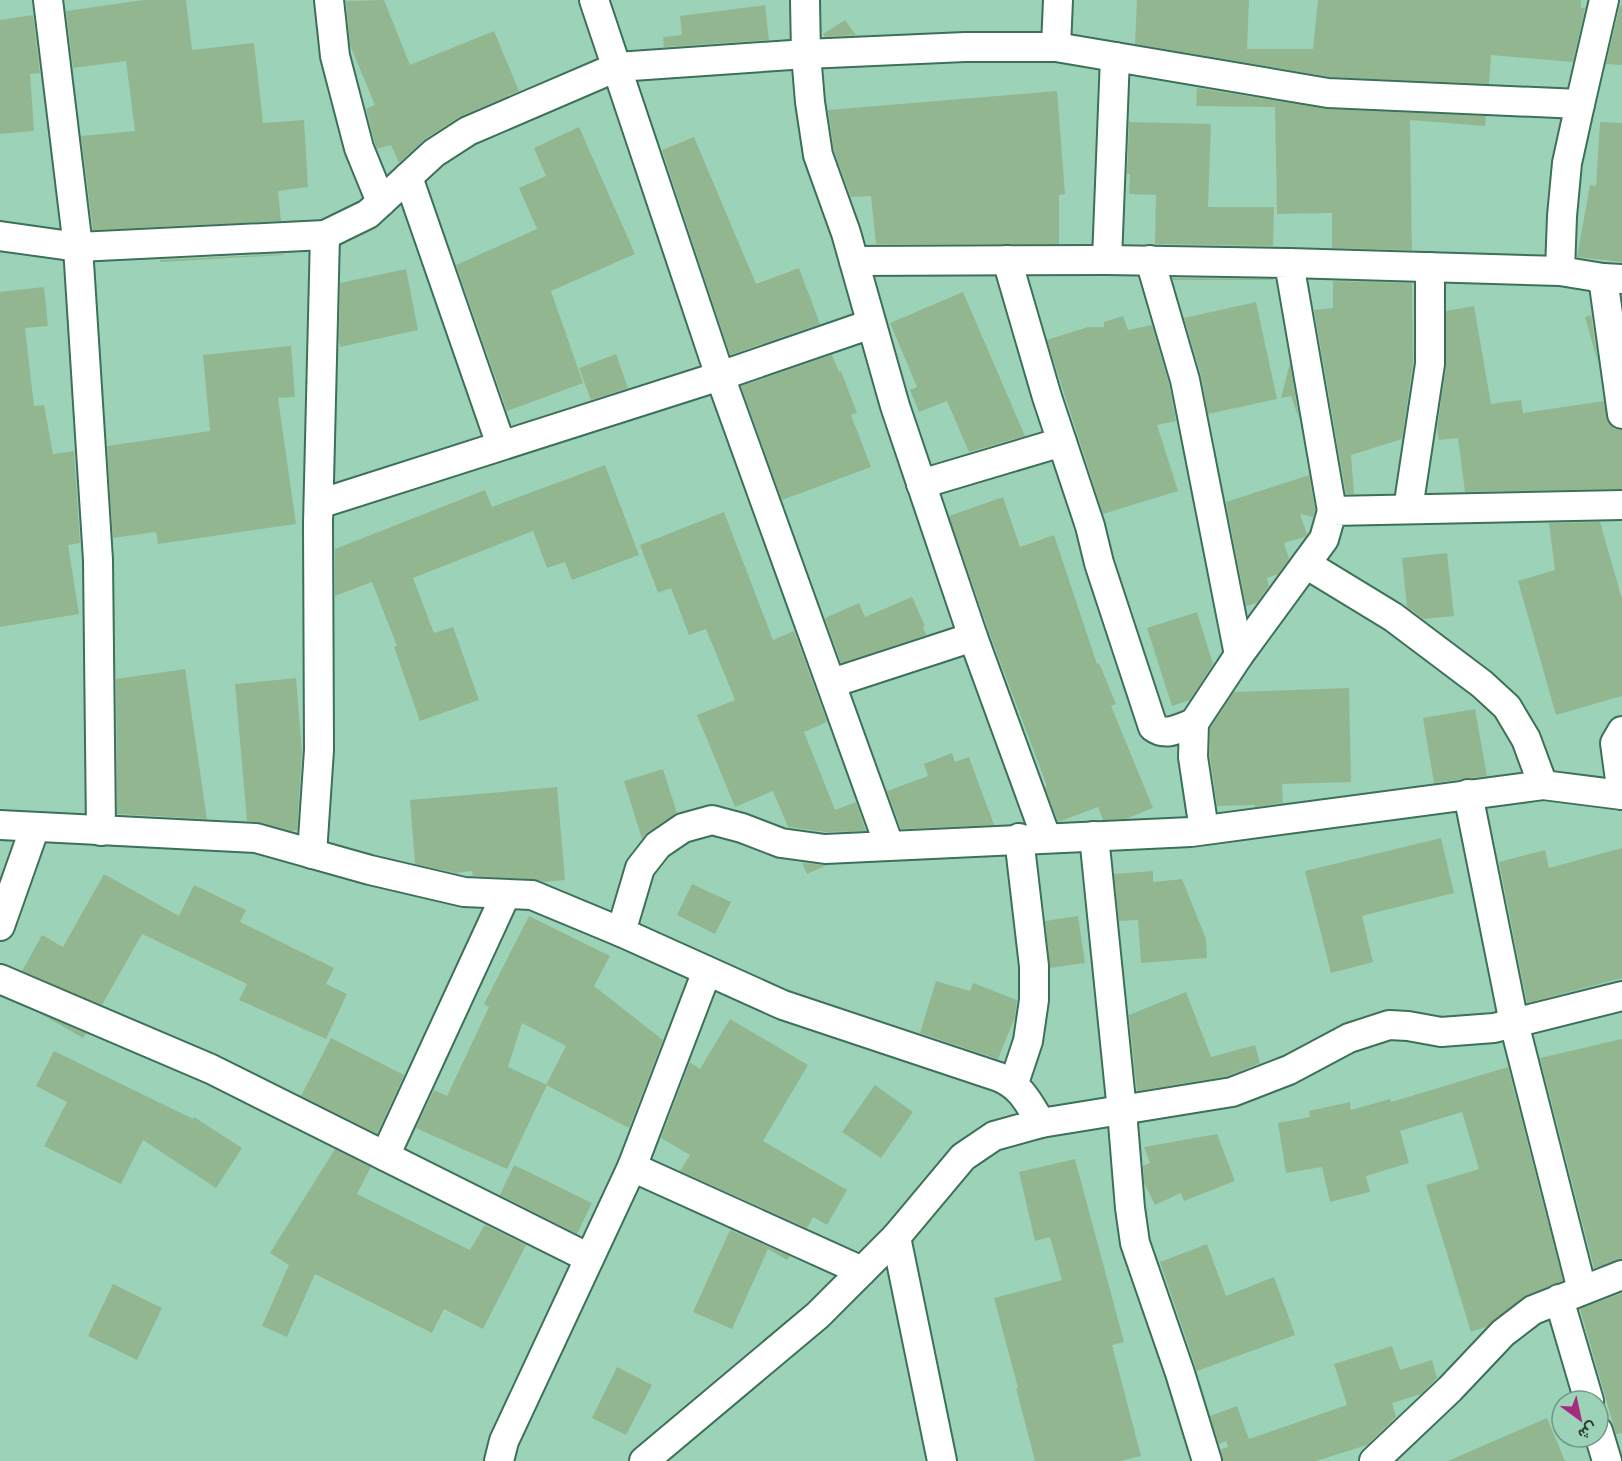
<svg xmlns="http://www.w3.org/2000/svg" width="1622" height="1461" font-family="Manrope,Vazirmatn,sans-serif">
  <rect width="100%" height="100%" fill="#9cd3b8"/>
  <!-- building -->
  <g fill="#92b790">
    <path d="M143 0H186L192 50 254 43 263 123 304 120 308 187 278 191 281 221 93 230 81 136 135 131 126 61 73 68 66 11Z"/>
    <path d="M384 0 410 65 494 31 519 91 459 117 425 139 399 163 391 145 377 149 375 143 366 109 375 105 350 45 346 1Z"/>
    <path d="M1137 0H1249L1247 49H1313L1318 0H1581V8H1585L1573 62 1491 55 1489 84 1330 77 1135 44Z"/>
    <path d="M765 5 769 40 664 47 663 37 682 35 680 16Z"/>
    <path d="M1620 5H1622V65L1606 64Z"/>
    <path d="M33 15 40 73 30 74 34 131 0 134V20Z"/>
    <path d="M845 20 856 35 825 37 823 34Z"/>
    <path d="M1197 88 1327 109 1486 116 1485 126 1410 120 1412 250 1332 248V213L1277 214 1275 107 1196 106Z"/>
    <path d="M1057 91 1065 194 1059 195V244H876L871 196 851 197 834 151 828 110Z"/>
    <path d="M1129 122 1211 124 1208 207H1274L1273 246 1155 244 1156 195 1129 194 1130 174H1127Z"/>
    <path d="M1600 122 1622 123V262L1577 257 1590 185 1596 186Z"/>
    <path d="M579 127 635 254 551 291 583 383 507 411 456 265 537 229 519 188 546 176 534 148Z"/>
    <path d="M694 137 756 284 799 268 820 324 730 355 662 150Z"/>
    <path d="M284 254V255L160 262V260Z"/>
    <path d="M406 269 418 330 340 347 339 339 340 283Z"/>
    <path d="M1172 278 1273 279V280H1173Z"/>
    <path d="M1333 281 1412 283 1413 363 1402 439 1351 455 1354 494H1346L1314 310 1333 308Z"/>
    <path d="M44 287 48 326 25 328 34 406 44 405 53 454 74 451 80 543 68 545 79 614 0 627V292Z"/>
    <path d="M963 292 1025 436 969 452 947 401 919 412 910 390 917 387 890 323Z"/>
    <path d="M1256 302 1277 399 1208 414 1201 375 1184 318Z"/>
    <path d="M1474 306 1491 404 1521 400 1523 413 1604 401 1609 424 1615 429 1622 430V489L1465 492 1458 438 1439 440 1437 429 1446 366V311Z"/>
    <path d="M1591 315 1598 363 1585 317Z"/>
    <path d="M1123 316 1128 330 1152 325 1169 384 1176 421 1157 425 1178 491 1103 514 1047 340 1088 327H1104V322Z"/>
    <path d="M291 346 295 397 278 398 296 524 158 544 156 532 113 538 107 446 210 431 203 355Z"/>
    <path d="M616 354 628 388 591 400 579 368Z"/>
    <path d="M832 355 839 372 841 371 857 413 851 415 871 467 782 500 741 386Z"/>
    <path d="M1290 363 1299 419 1291 396 1281 398Z"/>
    <path d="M605 465 639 555 572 580 565 562 547 568 533 531 413 578 434 633 453 627 479 700 420 721 394 647 397 646 372 582 335 596V549L485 490 492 507Z"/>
    <path d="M1309 475 1315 510 1313 517 1300 514 1307 534 1305 537 1284 543 1289 559 1278 574 1267 578 1269 586 1257 603 1246 606 1226 502Z"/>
    <path d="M1003 497 1020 547 1054 535 1097 664 1099 663 1116 704 1111 706 1153 808 1125 819 1103 820 1098 807 1058 822 1045 787 1047 786 989 632 949 516Z"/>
    <path d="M724 512 773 640 794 631 827 722 804 732 835 810 856 802 866 831 826 832 788 827 773 791 735 807 697 715 735 700 706 629 689 635 671 588 658 593 640 545Z"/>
    <path d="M1600 522 1622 599V696L1556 715 1518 581 1555 570 1549 523Z"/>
    <path d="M1447 553 1454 616 1423 619 1407 607 1402 558Z"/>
    <path d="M912 597 925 626 923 627 926 635 841 663 825 618 859 603 865 617Z"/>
    <path d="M1197 612 1213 664 1190 700 1172 706 1147 628Z"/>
    <path d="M185 669 207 819 117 814 116 679Z"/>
    <path d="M296 678 302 751 297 830 291 831 260 822 247 821 235 684Z"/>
    <path d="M1349 688 1351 782 1282 784 1283 803 1255 807V805L1217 806 1210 756V728L1234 692Z"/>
    <path d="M1475 709 1487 776 1434 783 1423 718Z"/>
    <path d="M952 753 955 762 969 757 994 825 901 829 887 791 928 776 924 764Z"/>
    <path d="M663 769 677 813 649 831 642 839 624 781Z"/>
    <path d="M557 787 565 880 544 882 533 879 473 876 472 871 456 873 415 864 410 800Z"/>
    <path d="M1441 838 1454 893 1362 916 1373 962 1331 973 1305 871Z"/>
    <path d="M1622 848V978L1527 1003 1499 862 1545 850 1549 868Z"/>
    <path d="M802 863 823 865H827L807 874Z"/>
    <path d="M1153 871V882L1182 879 1206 939 1207 958 1141 963 1138 920 1119 921 1114 874Z"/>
    <path d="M104 874 179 916 194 885 246 910 240 922 334 968 326 984 347 994 326 1039 239 1000 247 984 142 934 102 1005 22 971 42 935 63 947Z"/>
    <path d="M692 884 731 902 715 934 677 915Z"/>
    <path d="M529 916 610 956 594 986 663 1040 629 1128 546 1085 566 1046 522 1023 508 1067 547 1085 507 1169 416 1128 434 1090 447 1096 489 1007 484 1004Z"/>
    <path d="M1078 916 1085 963 1050 968 1045 921Z"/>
    <path d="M936 981 970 991 973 983 1017 1000 1015 1017 998 1059 920 1033Z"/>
    <path d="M1186 992 1211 1057 1255 1045 1260 1063 1228 1076 1137 1091 1129 1015Z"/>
    <path d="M41 1014 86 1033 83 1038Z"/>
    <path d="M730 1019 808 1065 763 1141 847 1190 827 1225 813 1217 807 1228 680 1171 690 1155 661 1138 690 1062 700 1069Z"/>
    <path d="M331 1038 404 1075 377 1134 301 1096Z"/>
    <path d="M1622 1039V1259L1594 1268 1540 1058Z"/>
    <path d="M54 1051 193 1119 194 1117 242 1148 216 1188 143 1140 121 1184 44 1146 67 1102 36 1086Z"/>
    <path d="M1508 1067 1563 1281 1527 1295 1486 1327 1471 1332 1426 1185 1479 1169 1462 1112 1400 1131 1409 1163 1366 1176 1370 1192 1330 1202 1322 1167 1286 1173 1278 1123 1310 1117 1309 1111 1350 1102 1351 1110 1390 1099 1391 1102Z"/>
    <path d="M875 1085 913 1112 881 1158 842 1132Z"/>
    <path d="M287 1125 371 1167 357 1194 470 1250 485 1225 526 1245 483 1329 444 1309 432 1333 315 1274 287 1337 262 1326 289 1265 270 1253 335 1149Z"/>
    <path d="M1217 1134 1235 1181 1184 1201 1181 1193 1155 1205 1144 1183 1143 1166 1150 1163 1144 1147Z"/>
    <path d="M1075 1159 1124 1342 1112 1345 1141 1456 1121 1461H1035L1016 1388H1018L994 1298 1062 1280 1050 1237 1035 1241 1019 1172Z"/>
    <path d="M514 1165 592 1203 577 1234 500 1195Z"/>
    <path d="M730 1230 790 1256 787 1260 768 1249 732 1329 693 1312Z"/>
    <path d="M1207 1244 1226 1296 1274 1277 1295 1335 1197 1371 1160 1262Z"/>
    <path d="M113 1284 162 1308 137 1360 88 1336Z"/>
    <path d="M1622 1293V1433L1616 1434 1580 1309Z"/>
    <path d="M1392 1346 1400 1370 1432 1360 1437 1378 1421 1394 1392 1403 1396 1417 1367 1445 1316 1461H1223L1221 1449 1228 1447 1226 1441 1219 1444 1210 1416 1237 1406 1249 1439 1347 1405 1334 1364Z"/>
    <path d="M617 1367 652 1385 626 1435 592 1418Z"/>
    <path d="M1547 1418 1565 1461H1448Z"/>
  </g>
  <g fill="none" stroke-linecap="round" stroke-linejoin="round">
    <!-- street casing -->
    <g stroke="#3c7059" stroke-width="32">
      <g id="street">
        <path d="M48 0 78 247 98 560 101 831"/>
        <path d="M329 0 335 56 359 148 381 202"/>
        <path d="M594 0 720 376 889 845"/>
        <path d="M805 0 806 54 810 102 818 155 846 233 895 406 973 637 1046 837"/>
        <path d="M1056 47 1058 0"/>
        <path d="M1580 104 1567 163 1562 216 1560 271 1603 278 1622 279"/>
        <path d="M408 177 501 445"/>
        <path d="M0 236 78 247 325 235 368 214 434 153 468 131 617 67 806 54 965 47H1056L1328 93 1580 104 1604 0"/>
        <path d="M1007 260 1047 397 1090 526 1099 563 1153 727C1166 737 1180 728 1194 723"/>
        <path d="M1107 260 1115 57"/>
        <path d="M1150 260 1185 380 1239 655"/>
        <path d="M854 261 1107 260 1289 263 1332 511"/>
        <path d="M1289 263 1560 271"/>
        <path d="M1603 278 1622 414"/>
        <path d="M921 484 1062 442"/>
        <path d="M319 504 720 376 871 324"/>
        <path d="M1408 509 1430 364V267"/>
        <path d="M1306 564 1393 617 1482 684 1507 707 1526 739 1543 785"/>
        <path d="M832 683 973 637"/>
        <path d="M1622 731 1615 743 1622 795"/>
        <path d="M1468 794 1514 1023 1582 1290"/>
        <path d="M0 825 256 838 370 870 464 892 532 895 621 932"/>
        <path d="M1204 830 1193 757 1194 723 1239 655 1324 539 1332 511 1622 505"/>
        <path d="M1094 836 1122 1111 1130 1208 1135 1243 1180 1373 1207 1461"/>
        <path d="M312 854 319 750 318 523 325 235"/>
        <path d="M0 926 35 827"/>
        <path d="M0 979 211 1069 589 1258"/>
        <path d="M1014 1083 1028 1041 1034 1000V966L1019 838"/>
        <path d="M1041 1123C1028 1102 1022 1087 999 1077L783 1005 621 932 640 868 658 845 683 828 712 820 742 828 781 843 825 849 1191 832 1543 785 1622 795"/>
        <path d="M385 1156 506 894"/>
        <path d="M632 1167 862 1271"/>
        <path d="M896 1237 942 1461"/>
        <path d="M1559 1299 1589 1401"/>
        <path d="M1598 1431 1607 1461"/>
        <path d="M499 1461 504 1441 632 1167 707 971"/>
        <path d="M644 1461 818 1315 896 1237 963 1157 994 1136 1041 1123 1232 1092 1289 1070 1349 1038 1389 1025 1408 1026 1441 1032 1494 1028 1622 996"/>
        <path d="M1374 1461 1450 1389 1503 1333 1533 1310 1622 1275"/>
      </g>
    </g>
    <!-- street -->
    <use href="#street" stroke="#fff" stroke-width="28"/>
  </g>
  <!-- north arrow -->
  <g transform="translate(1580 1419) rotate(147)"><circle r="28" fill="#9cd3b8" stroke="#6e9884" stroke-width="1.5"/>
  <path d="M0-4.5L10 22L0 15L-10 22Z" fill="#a52b7f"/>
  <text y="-9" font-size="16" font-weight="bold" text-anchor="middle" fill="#293f35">ش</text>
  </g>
</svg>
